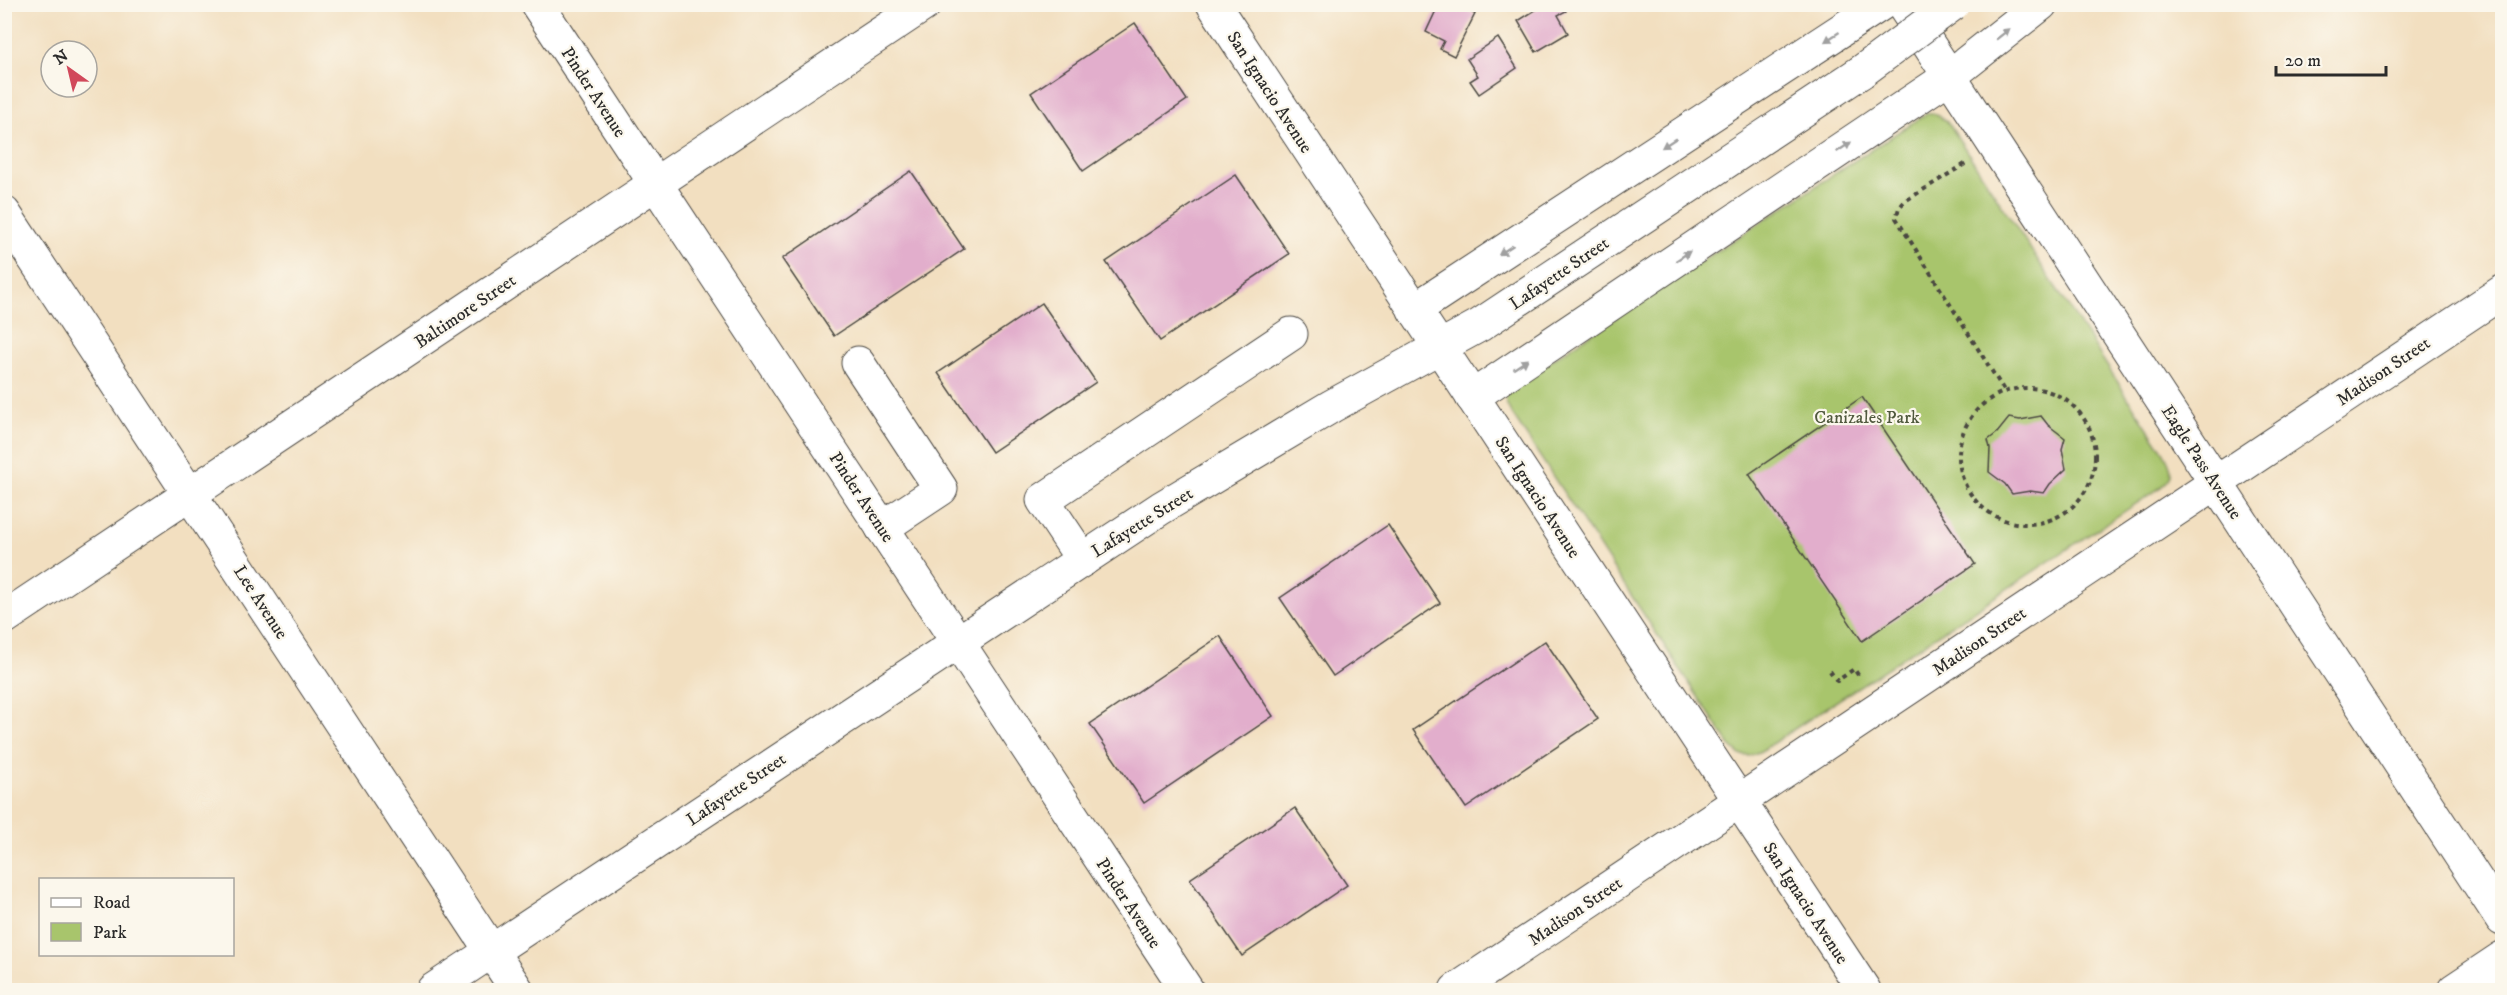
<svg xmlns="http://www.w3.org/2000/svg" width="2507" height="995" font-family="'IM FELL DW Pica',serif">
  <rect width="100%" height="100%" fill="#fbf7ec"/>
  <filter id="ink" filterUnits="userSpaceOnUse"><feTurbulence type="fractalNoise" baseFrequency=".0167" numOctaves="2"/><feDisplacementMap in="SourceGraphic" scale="12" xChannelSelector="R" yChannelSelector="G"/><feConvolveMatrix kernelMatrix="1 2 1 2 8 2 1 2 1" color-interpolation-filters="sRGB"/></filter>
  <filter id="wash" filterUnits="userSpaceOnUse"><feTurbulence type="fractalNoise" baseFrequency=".008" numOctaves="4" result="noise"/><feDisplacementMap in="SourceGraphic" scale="24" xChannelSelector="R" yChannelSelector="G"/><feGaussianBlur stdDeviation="1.35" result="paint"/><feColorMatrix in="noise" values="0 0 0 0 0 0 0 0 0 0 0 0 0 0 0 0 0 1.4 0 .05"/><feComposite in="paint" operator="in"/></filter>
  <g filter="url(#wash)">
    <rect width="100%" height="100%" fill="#f2dfc0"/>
    <!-- green -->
    <path fill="#a8c56c" stroke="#6a784c" stroke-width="1.5" d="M1927 113H1933L1947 121 2164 453C2176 474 2173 479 2154 492L1761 751 1749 756 1740 755 1731 747 1510 411C1504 401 1504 395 1512 386Z"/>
    <g id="blocks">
      <!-- building -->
      <g fill="#e2aecc">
        <path d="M1439 4H1455L1475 14 1454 56 1440 49 1444 41 1426 32Z"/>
        <path d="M1545 4H1562L1566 11 1558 15 1568 33 1536 52 1518 21Z"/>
        <path d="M1135 23 1187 100 1083 171 1031 93Z"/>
        <path d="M1498 38 1517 68 1479 94 1470 81 1478 76 1467 59Z"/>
        <path d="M911 171 964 249 834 336 782 259Z"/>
        <path d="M1236 175 1289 254 1160 341 1106 262Z"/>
        <path d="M1042 303 1096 382 992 452 938 373Z"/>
        <path d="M1862 397 1975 564 1862 641 1749 474Z"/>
        <path d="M2041 416 2048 425 2065 438 2062 449 2066 469 2050 484 2044 493 2030 491 2012 494 2005 484 1989 472 1990 448 1988 440 1997 433 2009 418 2020 420Z"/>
        <path d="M1388 525 1440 603 1333 676 1280 598Z"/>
        <path d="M1220 636 1273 716 1144 803 1090 724Z"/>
        <path d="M1545 641 1598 719 1466 808 1413 730Z"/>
        <path d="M1295 808 1347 885 1242 956 1190 879Z"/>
      </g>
    </g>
  </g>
  <g filter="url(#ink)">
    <use href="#blocks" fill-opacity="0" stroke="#494641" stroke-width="1.5"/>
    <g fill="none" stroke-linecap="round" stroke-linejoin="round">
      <!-- minor casing -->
      <g stroke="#494641" stroke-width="35">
        <g id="minor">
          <path d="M537 4 1187 990"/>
          <path d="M1213 4 1864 990"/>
          <path d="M1902 4 2502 919"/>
          <path d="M4 213 517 990"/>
          <path d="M1414 310 1881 4"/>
          <path d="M858 363 941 489 882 528"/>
          <path d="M1472 397 1950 76 2041 4"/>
          <path d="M1083 560 1043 500 1291 334"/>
          <path d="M4 618 925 4"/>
          <path d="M1456 990 2502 292"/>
          <path d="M2454 990 2502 958"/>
        </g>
      </g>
      <!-- major casing -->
      <g stroke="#494641" stroke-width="35">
        <path id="major" d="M433 990 1161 508 1332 406 1480 325 1861 72"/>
      </g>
      <!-- path -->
      <g stroke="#494641" stroke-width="4" stroke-dasharray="4.5 4.5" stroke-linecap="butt">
        <path d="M1965 164 1905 201 1899 208 1896 218 2005 392"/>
        <circle cx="2027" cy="456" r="68"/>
        <path d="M1830 671 1837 681 1854 669 1860 678"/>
      </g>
      <!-- minor -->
      <use href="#minor" stroke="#fff" stroke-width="33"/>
      <!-- major -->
      <use href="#major" stroke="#fff" stroke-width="33"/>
      <!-- major-bridge casing -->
      <g stroke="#494641" stroke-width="35" stroke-linecap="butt">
        <path id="major-bridge" d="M1861 72 1953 4"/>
      </g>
      <!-- major-bridge -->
      <use href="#major-bridge" stroke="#fff" stroke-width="33"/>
    </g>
    <!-- one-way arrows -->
    <defs><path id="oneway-solid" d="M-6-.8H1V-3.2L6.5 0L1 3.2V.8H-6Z" transform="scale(1.5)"/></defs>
    <g fill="#a0a0a0">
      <use href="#oneway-solid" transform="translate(2003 34) rotate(-38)"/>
      <use href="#oneway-solid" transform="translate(1832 37) rotate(147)"/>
      <use href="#oneway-solid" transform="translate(1669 143) rotate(147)"/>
      <use href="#oneway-solid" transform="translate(1844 147) rotate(-34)"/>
      <use href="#oneway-solid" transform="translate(1506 250) rotate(147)"/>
      <use href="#oneway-solid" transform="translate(1683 256) rotate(-34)"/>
      <use href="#oneway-solid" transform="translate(1521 364) rotate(-34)"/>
    </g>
  </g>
  <g text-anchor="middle" stroke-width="4.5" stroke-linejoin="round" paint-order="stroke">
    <!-- street labels -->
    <g font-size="18" fill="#2b2b2b" stroke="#fbf7ec">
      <text transform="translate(594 92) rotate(57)" y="6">Pinder Avenue</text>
      <text transform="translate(1270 92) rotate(57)" y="6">San Ignacio Avenue</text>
      <text transform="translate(1559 273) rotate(-34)" y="6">Lafayette Street</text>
      <text transform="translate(465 311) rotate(-34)" y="6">Baltimore Street</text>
      <text transform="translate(2383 371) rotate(-34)" y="6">Madison Street</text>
      <text transform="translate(2202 462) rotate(57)" y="6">Eagle Pass Avenue</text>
      <text transform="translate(862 497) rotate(57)" y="6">Pinder Avenue</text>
      <text transform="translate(1538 497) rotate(57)" y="6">San Ignacio Avenue</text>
      <text transform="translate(1142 522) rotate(-32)" y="6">Lafayette Street</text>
      <text transform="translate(261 602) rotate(57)" y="6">Lee Avenue</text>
      <text transform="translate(1979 641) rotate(-34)" y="6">Madison Street</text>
      <text transform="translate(736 789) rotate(-34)" y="6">Lafayette Street</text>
      <text transform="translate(1129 903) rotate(57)" y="6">Pinder Avenue</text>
      <text transform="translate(1806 903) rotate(57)" y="6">San Ignacio Avenue</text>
      <text transform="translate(1575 911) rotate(-34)" y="6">Madison Street</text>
    </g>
    <!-- park labels -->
    <g font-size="18" fill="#50593e" stroke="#fbf7ec">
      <text x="1867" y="423">Canizales Park</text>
    </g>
  </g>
  <!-- margin -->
  <rect width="2507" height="995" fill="none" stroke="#fbf7ec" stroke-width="24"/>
  <!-- legend -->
  <rect x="39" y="878" width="195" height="78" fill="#fbf7ec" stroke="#a8a59f" stroke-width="1.5"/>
  <rect x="51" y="898" width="30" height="9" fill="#ffffff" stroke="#a8a59f" stroke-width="1.5"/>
  <text x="93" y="908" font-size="18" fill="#2b2b2b">Road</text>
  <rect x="51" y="923" width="30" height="18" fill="#a8c56c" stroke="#a8a59f" stroke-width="1.5"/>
  <text x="93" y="938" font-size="18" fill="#2b2b2b">Park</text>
  <!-- north arrow -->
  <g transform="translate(69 69) rotate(326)"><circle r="28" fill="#fbf7ec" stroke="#a8a59f" stroke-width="1.5"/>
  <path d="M0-4.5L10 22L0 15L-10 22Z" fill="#d1495b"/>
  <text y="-9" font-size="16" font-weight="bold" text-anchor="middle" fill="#2b2b2b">N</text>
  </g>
  <!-- scale -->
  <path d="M2276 66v9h110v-9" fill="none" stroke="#2b2b2b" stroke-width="3"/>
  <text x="2285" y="66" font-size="18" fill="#2b2b2b" stroke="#fbf7ec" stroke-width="4.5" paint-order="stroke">20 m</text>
</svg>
